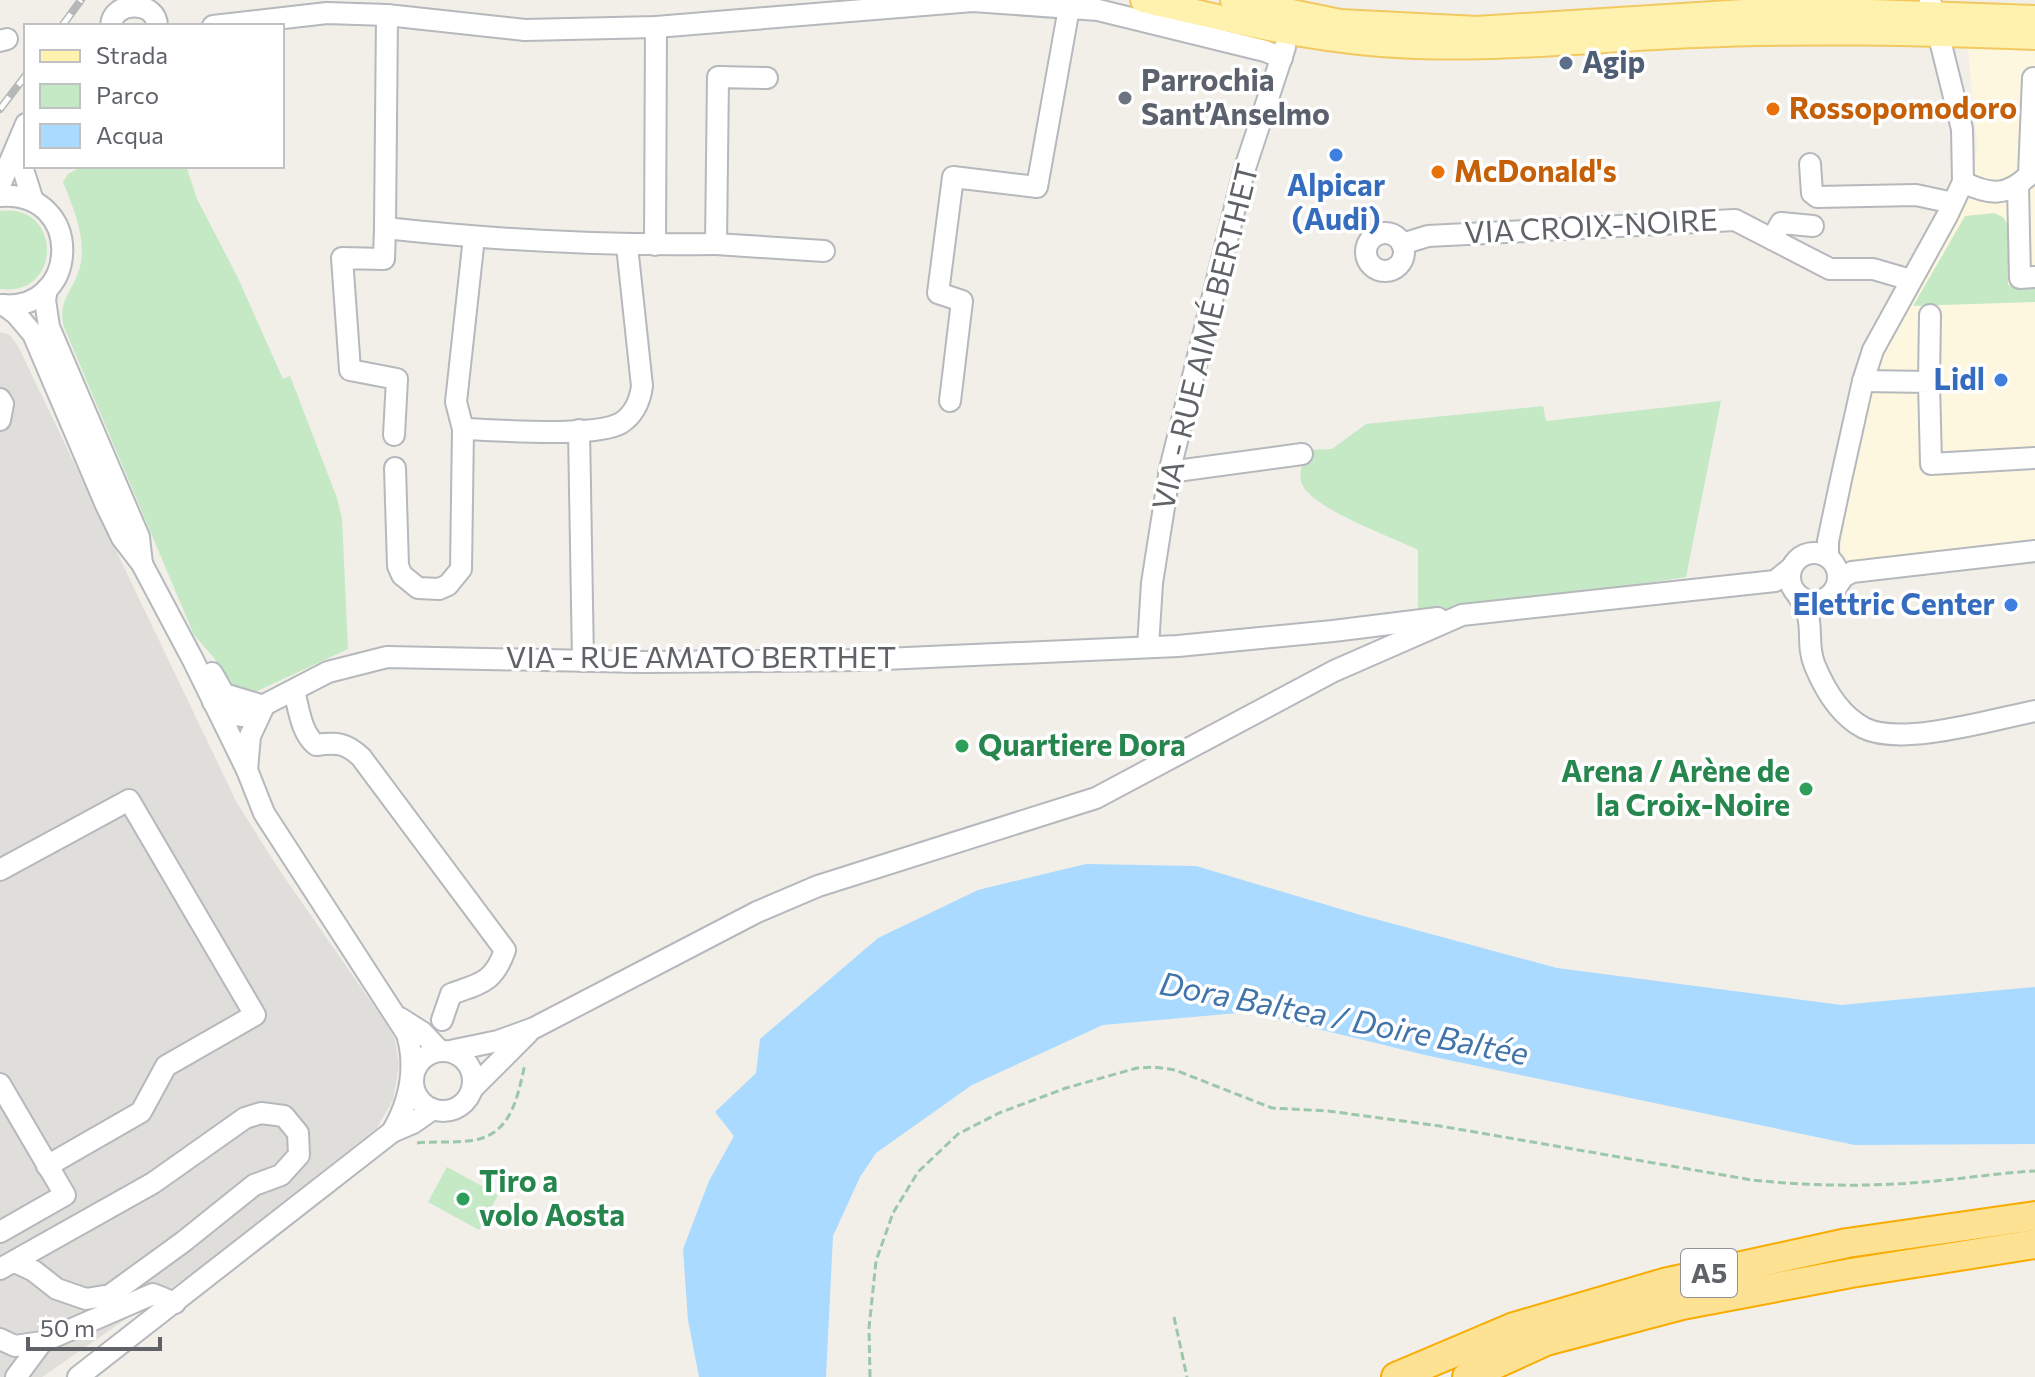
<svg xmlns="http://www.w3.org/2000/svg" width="2035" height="1377" font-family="Commissioner,sans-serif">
  <rect width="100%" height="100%" fill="#f1efe8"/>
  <!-- commercial -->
  <path fill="#fef7e0" d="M1989 47 2035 48V541L1839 563 1851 470 1879 354 1970 197 1977 146 1968 49Z"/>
  <!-- industrial -->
  <path fill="#e0deda" d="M0 332 10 335 18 346 237 803 280 871 383 1019 395 1039 399 1066 393 1100 377 1128 194 1272 42 1377H0Z"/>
  <!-- green -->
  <g fill="#c5e8c5">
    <path d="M74 166H186L197 199 238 278 283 379 290 376 337 498 342 518 348 649 253 693 230 687 222 678 215 659 194 635 64 327C56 299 77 288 81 262 85 234 73 207 63 182L68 174 76 170Z"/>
    <path d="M0 211C62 202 63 297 0 289Z"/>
    <path d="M1994 213 2003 217 2008 225V285H2035V302L1913 306 1965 216Z"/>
    <path d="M1721 401 1686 577 1557 597 1418 612V550C1393 537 1306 507 1301 481 1299 472 1304 459 1306 450L1332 449 1366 424 1543 406 1546 421Z"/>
    <path d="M447 1167 498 1195 479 1230 428 1202Z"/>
  </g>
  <!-- water -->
  <path fill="#aadaff" d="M1086 864 1196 866 1357 914 1557 968 1841 1005 2035 987V1144L1855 1145 1425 1055 1249 1012 1103 1025 972 1085 876 1153 860 1177 833 1236 826 1377H699L688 1320 683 1249 709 1181 734 1136 715 1112 756 1073 760 1039 878 938 978 890Z"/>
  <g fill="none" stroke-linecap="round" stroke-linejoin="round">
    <!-- minor casing -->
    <g stroke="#b5b8bc" stroke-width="24">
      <g id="minor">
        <path d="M387 15 385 228C495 240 605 246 716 244"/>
        <path d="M111 26C112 0 157 0 157 26"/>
        <path d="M213 26 327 13 387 15 525 30 656 27 973 1 1098 10 1265 51 1282 58"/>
        <path d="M0 41 7 39"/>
        <path d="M767 78 718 77 716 244 824 251"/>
        <path d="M19 144 21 163 33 201"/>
        <path d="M1810 164 1812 193 1817 197 1916 195 1953 203"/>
        <path d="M1963 182C1989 195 2007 197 2029 175L2033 78 2035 79"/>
        <path d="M0 185 26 124"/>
        <path d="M2018 186 2020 278 2035 277"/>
        <path d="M0 196C85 190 81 313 0 305"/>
        <path d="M385 228 384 259 342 258 350 370 397 379 394 435"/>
        <circle cx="1385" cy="252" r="19"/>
        <path d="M1772 239 1781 223 1813 226"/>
        <path d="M1402 244 1428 236 1735 220 1830 269H1873L1911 280"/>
        <path d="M655 245 656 27"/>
        <path d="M47 289 45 300 49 327 139 537 142 564"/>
        <path d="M4 305 16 314 33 334 106 505 122 538 142 564 193 660 247 770 264 813 407 1034C417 1069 410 1101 392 1132"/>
        <path d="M1863 381 1929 382 1931 464 2035 458"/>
        <path d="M1929 382 1930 315"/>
        <path d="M0 399 3 404 0 420"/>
        <path d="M950 401 962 301 938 293 953 177 1037 187 1069 8"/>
        <path d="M463 429C497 430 595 438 621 423 635 414 640 401 642 386L627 246"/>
        <path d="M579 430 583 661"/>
        <path d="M395 468 398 566 402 575 418 588 439 589 448 585 461 569 463 429 456 402 474 237"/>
        <path d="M1169 472 1302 454"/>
        <circle cx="1814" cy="577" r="24"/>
        <path d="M1828 557V541L1842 475 1863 381 1873 350 1947 216 1963 182 1962 129 1930 0"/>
        <path d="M1836 588 1843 577 1852 572 2035 551"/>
        <path d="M1798 596C1818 622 1804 640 1815 666 1825 690 1841 716 1864 728 1902 747 1994 719 2035 711"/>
        <path d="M1148 647 1152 583 1170 469 1244 171 1285 47"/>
        <path d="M212 673 224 694 264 706"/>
        <path d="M294 691C299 709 301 733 316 745 337 742 346 743 361 757L505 950C494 982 482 983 451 994L442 1020"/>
        <path d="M213 702 229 714 243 716 328 672 387 657 642 662 862 660 1178 646 1333 631 1438 618"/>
        <path d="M247 770 250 736 264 706"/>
        <path d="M0 870 129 800 255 1015 166 1066 141 1112 47 1166"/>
        <path d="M400 1018 422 1032 440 1051"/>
        <path d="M450 1051 498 1041 534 1028 757 912 818 886 1096 798 1334 671 1462 615 1775 581 1791 568"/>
        <circle cx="443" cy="1081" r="30"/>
        <path d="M0 1084 65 1195 0 1232"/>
        <path d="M472 1089 528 1033"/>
        <path d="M0 1269 153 1183 245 1118 261 1113 284 1116 298 1133 299 1155 281 1175 254 1185 183 1242 110 1295 86 1299 57 1289 34 1271 15 1262"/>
        <path d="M0 1339 15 1346 42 1342 153 1294 175 1303"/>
        <path d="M16 1377 42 1342"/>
        <path d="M78 1377 392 1132 413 1123 433 1109"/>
      </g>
    </g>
    <!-- major casing -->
    <g stroke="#f2c960" stroke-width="28">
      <g id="major">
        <path d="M1143 0C1221 18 1300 38 1381 44 1486 52 1591 39 1696 35 1809 30 1922 33 2035 37"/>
        <path d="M1233 0 1340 22 1477 29 1745 12H1870L2035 18"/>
      </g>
    </g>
    <!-- highway casing -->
    <g stroke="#f9ab00" stroke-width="32">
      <g id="highway">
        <path d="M1396 1377 1514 1327 1664 1283 1847 1243 2035 1216"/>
        <path d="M1467 1377 1546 1341 1682 1305 1851 1273 2035 1244"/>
      </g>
    </g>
    <!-- path -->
    <g stroke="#9cc7a9" stroke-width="3" stroke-dasharray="8 4" stroke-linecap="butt">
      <path d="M417 1143C434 1141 451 1143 467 1141 511 1138 517 1099 525 1064"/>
      <path d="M1174 1317 1187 1377"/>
      <path d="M870 1377 869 1328 876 1261 893 1213 918 1172 958 1134 999 1113 1066 1088 1137 1068 1154 1067 1175 1070 1272 1108 1328 1111 1440 1126 1752 1180C1809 1186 1867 1187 1924 1182 1961 1179 1998 1173 2035 1171"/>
    </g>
    <!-- minor -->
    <use href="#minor" stroke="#fff" stroke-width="20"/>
    <!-- major -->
    <use href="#major" stroke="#fff2af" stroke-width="24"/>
    <!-- highway -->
    <use href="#highway" stroke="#fde293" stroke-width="28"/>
    <!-- rail casing -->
    <g stroke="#b6b7b8" stroke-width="8">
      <g id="rail">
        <path d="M62 26 81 0"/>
        <path d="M0 109 26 75"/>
      </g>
    </g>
    <!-- rail -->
    <use href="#rail" stroke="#fff" stroke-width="5" stroke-dasharray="15" stroke-linecap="butt"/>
  </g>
  <!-- markers -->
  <circle fill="#5c6f8a" stroke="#fff" stroke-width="3" cx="1566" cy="63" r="8"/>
  <circle fill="#6b7280" stroke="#fff" stroke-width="3" cx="1125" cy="98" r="8"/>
  <g fill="#e8710a" stroke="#fff" stroke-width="3">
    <circle cx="1773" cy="109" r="8"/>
    <circle cx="1438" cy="172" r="8"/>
  </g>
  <g fill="#3f7fe0" stroke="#fff" stroke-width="3">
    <circle cx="1336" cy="155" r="8"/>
    <circle cx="2001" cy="380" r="8"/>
    <circle cx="2011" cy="605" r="8"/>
  </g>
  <g fill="#2e9e5b" stroke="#fff" stroke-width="3">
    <circle cx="962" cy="746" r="8"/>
    <circle cx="1806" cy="789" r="8"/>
    <circle cx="463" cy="1199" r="8"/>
  </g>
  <g text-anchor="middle" stroke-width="7" stroke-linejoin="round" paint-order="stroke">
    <!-- shield labels -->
    <rect fill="#fff" stroke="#8f9295" stroke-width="2" x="1681" y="1249" width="56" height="48" rx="6"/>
    <g font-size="28" font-weight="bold" fill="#5f6368">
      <text x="1709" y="1283">A5</text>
    </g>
    <!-- service labels -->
    <g font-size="30" font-weight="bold" fill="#4e5e75" stroke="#fff" text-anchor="start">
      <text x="1582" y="73">Agip</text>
    </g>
    <!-- worship labels -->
    <g font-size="30" font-weight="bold" fill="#5b616d" stroke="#fff" text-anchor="start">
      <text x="1141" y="91">Parrochia<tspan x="1141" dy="34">Sant’Anselmo</tspan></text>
    </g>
    <!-- food labels -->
    <g font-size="30" font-weight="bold" fill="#c56008" stroke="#fff" text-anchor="start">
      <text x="1789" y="119">Rossopomodoro</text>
      <text x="1454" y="182">McDonald's</text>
    </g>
    <!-- shop labels -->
    <g font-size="30" font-weight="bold" fill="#366cbe" stroke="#fff" text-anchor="end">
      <text x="1336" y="196" text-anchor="middle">Alpicar<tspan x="1336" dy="34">(Audi)</tspan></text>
      <text x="1985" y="390">Lidl</text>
      <text x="1995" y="615">Elettric Center</text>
    </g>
    <!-- street labels -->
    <g font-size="30" fill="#5f6368" stroke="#fff">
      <text transform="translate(1591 227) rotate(-3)" y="10">VIA CROIX-NOIRE</text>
      <text transform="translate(1206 337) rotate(-76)" y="10">VIA - RUE AIMÉ BERTHET</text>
      <text x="701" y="668">VIA - RUE AMATO BERTHET</text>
    </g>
    <!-- leisure labels -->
    <g font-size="30" font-weight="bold" fill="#27864d" stroke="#fff" text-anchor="start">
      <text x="978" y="756">Quartiere Dora</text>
      <text x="1790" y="782" text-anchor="end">Arena / Arène de<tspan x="1790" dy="34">la Croix-Noire</tspan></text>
      <text x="479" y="1192">Tiro a<tspan x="479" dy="34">volo Aosta</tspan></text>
    </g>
    <!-- water labels -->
    <g font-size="32" font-style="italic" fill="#4174aa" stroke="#fff">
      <text transform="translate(1344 1019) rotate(11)" y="11">Dora Baltea / Doire Baltée</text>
    </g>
  </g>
  <!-- legend -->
  <rect x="24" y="24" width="260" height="144" fill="#ffffff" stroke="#bfc1c3" stroke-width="2"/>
  <rect x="40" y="50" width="40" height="12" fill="#fff2af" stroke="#bfc1c3" stroke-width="2"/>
  <text x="96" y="64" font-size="24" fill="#5f6368">Strada</text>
  <rect x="40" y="84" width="40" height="24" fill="#c5e8c5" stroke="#bfc1c3" stroke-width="2"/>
  <text x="96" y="104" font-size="24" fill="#5f6368">Parco</text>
  <rect x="40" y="124" width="40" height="24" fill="#aadaff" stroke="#bfc1c3" stroke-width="2"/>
  <text x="96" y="144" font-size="24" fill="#5f6368">Acqua</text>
  <!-- scale -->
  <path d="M28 1337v12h132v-12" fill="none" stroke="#5f6368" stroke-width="4"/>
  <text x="40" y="1337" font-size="24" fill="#5f6368" stroke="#ffffff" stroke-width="6" paint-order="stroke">50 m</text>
</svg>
